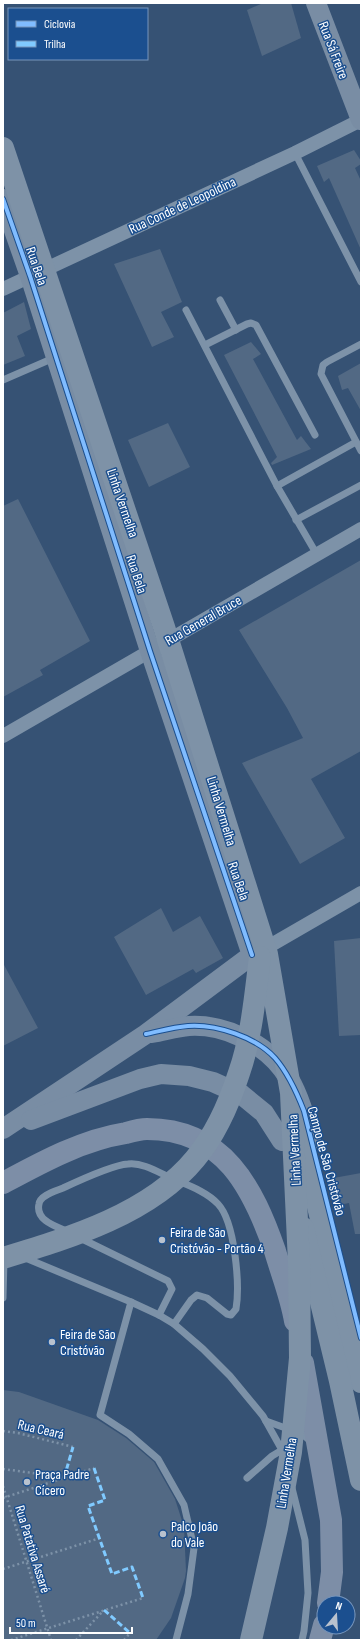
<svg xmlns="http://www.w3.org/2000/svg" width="364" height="1643" font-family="'Sofia Sans Condensed',sans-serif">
  <rect width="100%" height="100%" fill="#365274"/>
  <!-- building -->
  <g fill="#526984">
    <path d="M263 3H291L301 38 262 56 247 10Z"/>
    <path d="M354 150 361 161V164L355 168 361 181V250L329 178 324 182 317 166Z"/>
    <path d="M160 249 182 302 161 312 174 337 152 347 114 264Z"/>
    <path d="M24 302 31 329 17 336 25 356 3 365V313Z"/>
    <path d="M251 342 261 354 253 359 297 440 301 436 311 449 272 465 271 463 277 457 224 355Z"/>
    <path d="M361 363V411L348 388 342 390 338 376Z"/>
    <path d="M168 423 190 467 149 487 128 440Z"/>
    <path d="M18 499 90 641 40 670 43 675 3 697V506Z"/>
    <path d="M361 560V751L311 779 345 838 300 864 242 763 303 738 287 708 239 630Z"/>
    <path d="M161 908 173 932 200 916 223 958 196 973 193 969 146 995 114 937Z"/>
    <path d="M361 938V1035L339 1036 334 941Z"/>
    <path d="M3 963 38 1028 3 1046Z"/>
    <path d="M361 1173V1234H355L349 1203 334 1206 328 1179Z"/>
    <path d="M3 1390 19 1392 98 1420 126 1438 154 1462 175 1499 184 1527 186 1571 185 1578 171 1618 156 1640H3Z"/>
  </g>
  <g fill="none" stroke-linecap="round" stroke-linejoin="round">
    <!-- path -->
    <g stroke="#7d92a8" stroke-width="2.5" stroke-dasharray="2 3" stroke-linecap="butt">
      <path d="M3 1431 18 1433 73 1447"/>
      <path d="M3 1469 62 1477"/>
      <path d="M3 1486 51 1640"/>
      <path d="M3 1498 94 1468"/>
      <path d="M3 1569 100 1538"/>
      <path d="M11 1640 143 1598"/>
      <path d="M76 1640 103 1611"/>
      <path d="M124 1640 130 1633"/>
    </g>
    <!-- lane -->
    <g stroke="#7d92a8" stroke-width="7">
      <path d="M295 153 361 282"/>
      <path d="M220 300 236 330"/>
      <path d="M186 310 277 486 316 553"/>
      <path d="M361 344 327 362 323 365 321 374 361 451"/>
      <path d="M205 345 247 324 251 323 256 325 315 435"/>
      <path d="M3 380 56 357"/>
      <path d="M277 486 356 442"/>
      <path d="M296 520 361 485"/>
      <path d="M69 1232C58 1227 35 1221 39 1204 40 1195 56 1191 63 1188 78 1181 113 1165 128 1164 142 1162 158 1172 171 1178 187 1185 206 1191 218 1204 235 1222 240 1285 236 1309L231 1315 227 1314 207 1298 197 1295 191 1300 174 1324"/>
      <path d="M80 1238 168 1281 172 1289 159 1315"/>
      <path d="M23 1257 131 1302 159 1315 174 1324 203 1349 230 1376 263 1416 282 1450 283 1455"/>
      <path d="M3 1298 4 1259"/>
      <path d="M131 1302 100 1415 129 1434 158 1459 184 1505 194 1548 188 1594 176 1640"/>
      <path d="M266 1421 302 1434 313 1443"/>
      <path d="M247 1478 272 1456 282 1450"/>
      <path d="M292 1488 305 1540 308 1593 304 1631 302 1640"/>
    </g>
    <!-- street -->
    <g stroke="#7d92a8" stroke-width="14">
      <path d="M3 289 295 153 361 120"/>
      <path d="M3 736 361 529"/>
      <path d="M259 952 361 893"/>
    </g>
    <!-- secondary -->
    <g stroke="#798da4" stroke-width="20">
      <path d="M316 3 361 120"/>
      <path d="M3 199 30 276 150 651 252 955 146 1034 3 1129"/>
      <path d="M152 1033C164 1031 177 1027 189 1026 206 1025 224 1029 239 1036 287 1056 299 1093 311 1140"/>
      <path d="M31 1120 140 1079 161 1074 189 1076 213 1082 242 1095 264 1113 282 1141"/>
    </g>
    <!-- primary -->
    <g stroke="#7d8ea7" stroke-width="22">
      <path d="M3 1183C42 1162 82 1140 126 1133 133 1131 140 1129 147 1129 224 1129 253 1188 275 1251 282 1275 291 1297 295 1321"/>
      <path d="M303 1363 331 1520 332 1572 328 1603"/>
      <path d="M320 1640 324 1625"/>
    </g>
    <!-- highway -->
    <g stroke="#7e92a7" stroke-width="22">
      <path d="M297 1121 361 1382"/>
      <path d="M303 1228 340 1381 361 1480"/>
    </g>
    <!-- highway-bridge -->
    <g stroke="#7e92a7" stroke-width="22">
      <path d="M3 148 164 627 267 954 291 1093 299 1263 300 1358 291 1452 277 1528 251 1640"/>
      <path d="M3 1258C69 1238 150 1214 195 1159 216 1134 229 1104 239 1073 252 1036 255 995 260 957"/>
    </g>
    <!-- quiet -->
    <g stroke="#80caff" stroke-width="3" stroke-dasharray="6 3" stroke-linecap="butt">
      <path d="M94 1468 105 1500 88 1506 112 1574 132 1567 143 1598"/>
      <path d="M64 1478 73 1447"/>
      <path d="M104 1610 130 1633"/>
    </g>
    <!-- cycleway casing -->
    <g stroke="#1b4f8f" stroke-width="6">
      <g id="cycleway">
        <path d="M3 199 30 276 150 651 252 955"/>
        <path d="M146 1034C160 1031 174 1027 188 1026 216 1024 256 1037 275 1058 288 1073 297 1093 304 1111L361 1338"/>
      </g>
    </g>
    <!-- cycleway -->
    <use href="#cycleway" stroke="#80bcff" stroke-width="4"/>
  </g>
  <!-- markers -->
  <g fill="#b9c2ce" stroke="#1b4f8f" stroke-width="1.5">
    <circle cx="162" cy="1240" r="4"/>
    <circle cx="52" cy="1342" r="4"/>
    <circle cx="27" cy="1482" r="4"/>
    <circle cx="163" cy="1534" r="4"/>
  </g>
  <g text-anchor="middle" stroke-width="3" stroke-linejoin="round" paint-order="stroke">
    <!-- street labels -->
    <g font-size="14" fill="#fff" stroke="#1b4f8f">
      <text transform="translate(334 50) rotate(69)" y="5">Rua Sá Freire</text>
      <text transform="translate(182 205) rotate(-25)" y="5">Rua Conde de Leopoldina</text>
      <text transform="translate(37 266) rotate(71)" y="5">Rua Bela</text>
      <text transform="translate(123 503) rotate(71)" y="5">Linha Vermelha</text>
      <text transform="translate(137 574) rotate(72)" y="5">Rua Bela</text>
      <text transform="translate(203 620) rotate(-30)" y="5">Rua General Bruce</text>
      <text transform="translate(222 811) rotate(73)" y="5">Linha Vermelha</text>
      <text transform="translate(239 881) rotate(71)" y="5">Rua Bela</text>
      <text transform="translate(294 1150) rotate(-93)" y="5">Linha Vermelha</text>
      <text transform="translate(327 1161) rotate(75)" y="5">Campo de São Cristóvão</text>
      <text transform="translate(41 1429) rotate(13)" y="5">Rua Ceará</text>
      <text transform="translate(286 1473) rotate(-81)" y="5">Linha Vermelha</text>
      <text transform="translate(33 1549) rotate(73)" y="5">Rua Patativa Assaré</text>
    </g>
    <!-- poi labels -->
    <g font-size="14" fill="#fff" stroke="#1b4f8f" text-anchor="start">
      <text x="170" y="1237">Feira de São<tspan x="170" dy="16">Cristóvão - Portão 4</tspan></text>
      <text x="60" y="1339">Feira de São<tspan x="60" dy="16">Cristóvão</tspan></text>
      <text x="35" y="1479">Praça Padre<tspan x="35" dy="16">Cícero</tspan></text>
      <text x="171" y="1531">Palco João<tspan x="171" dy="16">do Vale</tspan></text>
    </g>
  </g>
  <!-- border -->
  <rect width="364" height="1643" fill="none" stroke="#ffffff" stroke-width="8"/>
  <!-- legend -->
  <rect x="8" y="8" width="140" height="52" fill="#1b4f8f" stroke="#7695bc"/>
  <rect x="16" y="21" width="20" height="6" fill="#80bcff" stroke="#7695bc"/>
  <text x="44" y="28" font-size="12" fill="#ffffff">Ciclovia</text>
  <rect x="16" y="41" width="20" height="6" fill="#80caff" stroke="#7695bc"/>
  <text x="44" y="48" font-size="12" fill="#ffffff">Trilha</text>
  <!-- north arrow -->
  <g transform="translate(336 1615) rotate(18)"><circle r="19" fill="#1b4f8f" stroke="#7695bc"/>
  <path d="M0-3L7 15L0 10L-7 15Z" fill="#b9c2ce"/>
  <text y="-6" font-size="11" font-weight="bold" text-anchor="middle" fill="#ffffff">N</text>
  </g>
  <!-- scale -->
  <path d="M10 1627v6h122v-6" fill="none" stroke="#ffffff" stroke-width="2"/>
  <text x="16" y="1627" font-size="12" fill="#ffffff" stroke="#1b4f8f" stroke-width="3" paint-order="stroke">50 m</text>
</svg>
